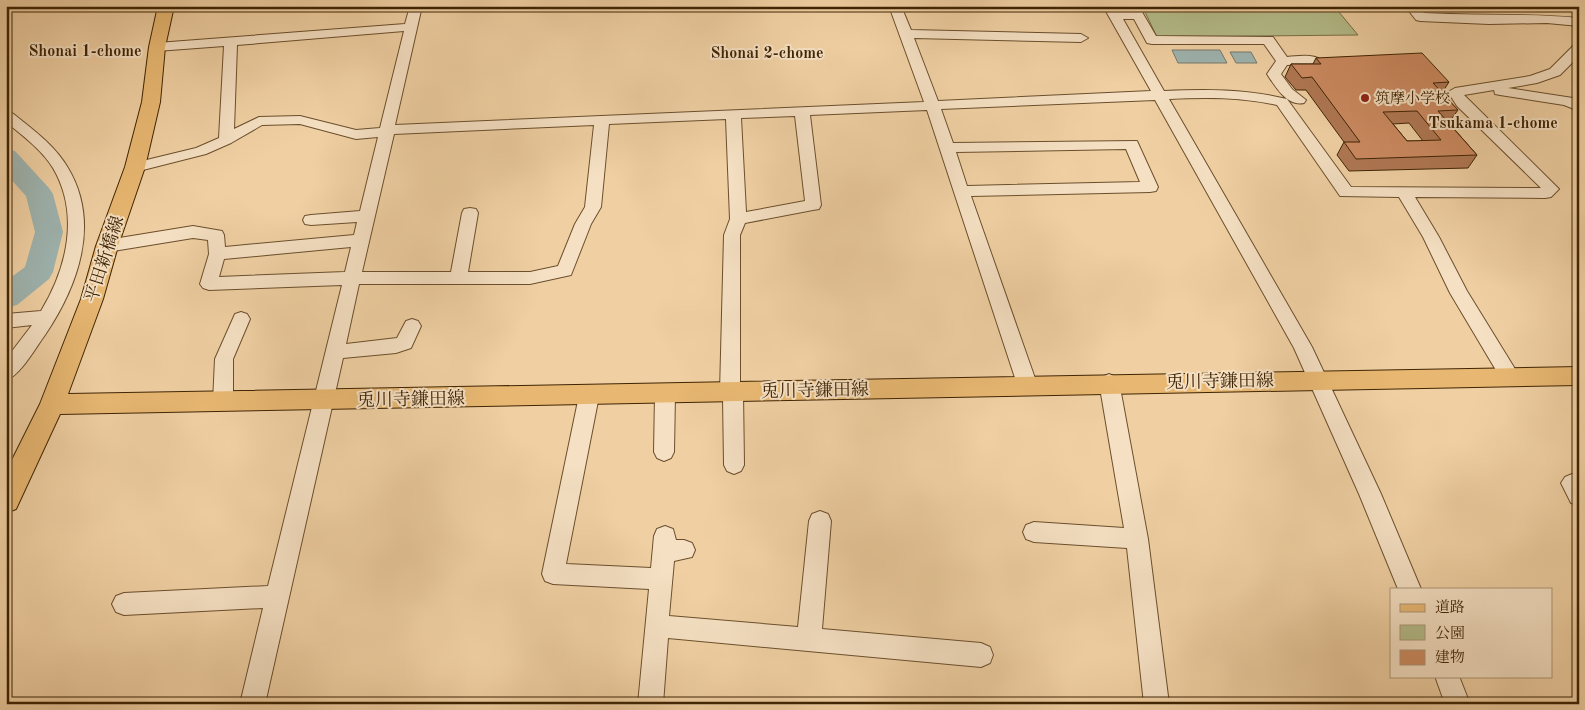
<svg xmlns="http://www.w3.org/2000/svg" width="1585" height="710" font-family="'Old Standard TT','Noto Serif JP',serif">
  <rect width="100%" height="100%" fill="#f0d0a3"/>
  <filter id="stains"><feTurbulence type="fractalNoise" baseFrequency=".004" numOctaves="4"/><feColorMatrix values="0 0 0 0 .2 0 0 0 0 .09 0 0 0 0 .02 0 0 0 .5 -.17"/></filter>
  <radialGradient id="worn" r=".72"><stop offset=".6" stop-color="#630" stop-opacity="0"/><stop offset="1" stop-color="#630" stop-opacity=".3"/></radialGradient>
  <!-- green -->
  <path fill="#b4bc8a" stroke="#7a7047" d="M1118 6H1334L1358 35 1157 37 1145 12H1121Z"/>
  <!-- water -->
  <g fill="#9eb4b0" stroke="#787a6b">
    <path d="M1172 50H1220L1227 63H1178Z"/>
    <path d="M1230 52H1251L1257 63H1236Z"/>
  </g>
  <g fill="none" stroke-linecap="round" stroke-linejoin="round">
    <!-- river -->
    <path fill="#9eb4b0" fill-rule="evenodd" d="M6 149 15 151 49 188 53 194 63 232 53 272 49 279 17 305 6 308V281L25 267 35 232 26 196 6 174Z"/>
    <!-- minor casing -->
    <g stroke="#6b4f2c" stroke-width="2">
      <g id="minor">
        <path d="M410 6H422L395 125 924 102 889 6H901L911 30 1081 34 1088 38 1081 42 914 38 938 101 1151 91 1103 6H1115L1119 12H1142L1156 36 1273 37 1287 57C1299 56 1316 53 1325 63L1318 67 1308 64 1287 65 1281 74 1292 89 1306 100 1304 103C1287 107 1275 86 1267 74L1276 61 1264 44H1152L1147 43 1134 19H1123L1164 91C1206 89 1246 89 1287 99L1351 187 1541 188 1457 106 1448 92 1455 88 1530 76 1550 69 1574 45 1579 44V56L1560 75 1537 83 1508 88 1573 98 1579 101V111L1564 105 1500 95 1495 94 1494 90 1464 95 1559 189 1551 197 1545 198 1415 197 1439 237 1467 291 1520 377 1517 382 1510 384 1503 382 1450 293 1423 237 1399 197 1340 196 1277 105C1241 97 1206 97 1169 99L1312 347 1381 494 1421 589H1398L1359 494 1294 348 1155 100 941 109 953 143 1137 141 1158 187 1156 191 1150 192 971 196 1037 384 1034 389 1027 392 1020 389 1017 384 927 110 810 115 821 205 819 209 813 210 745 223 740 235V387L743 392 744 465 741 471 734 474 727 471 724 465 723 398 720 392 724 235 730 219 726 119 609 124 601 207 591 224 571 275 530 284H359L346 344 397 338 406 321 412 319 418 321 421 326 411 348 396 353 343 358 265 704H240L263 608 124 615 116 612 112 604 116 596 124 593 268 586 342 285 209 290 203 288 200 284 209 254 208 240 193 238 107 252 101 250 99 246 101 242 107 240 193 226 222 231 224 235 225 247 354 235 357 222 311 225 305 224 303 220 305 216 311 215 360 211 378 137 356 139 300 124 262 125 231 143 206 154 135 172 130 170 127 167 130 164 196 148 219 138 224 46 157 51 150 47 157 43 405 24ZM404 31 380 128 356 130 300 116 259 117 234 129 237 45ZM795 116 805 201 746 212 741 118ZM594 125 585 207 575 224 558 266 530 272H468L478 213 476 209 470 208 464 209 462 213 451 272H362L394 134ZM1126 149 1140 182 967 186 956 152ZM351 247 345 272 219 277 224 259Z"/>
        <path d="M1405 6H1418L1424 13C1475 16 1528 13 1579 18V26L1547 23 1489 24 1420 21 1416 20Z"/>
        <path d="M6 111 11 112C31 128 55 145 68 168 101 223 78 286 45 335 36 347 20 376 6 380V359L32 325 6 328V314L41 311C67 268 80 214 53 168 42 150 22 135 6 122Z"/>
        <path d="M241 312 247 314 250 319 233 359V402L230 408 223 410 216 408 213 402 215 359 235 314Z"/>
        <path d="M1109 374 1116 377 1119 382 1148 539 1169 704H1144L1127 548 1034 542 1026 539 1023 532 1026 525 1034 522 1124 528 1099 382 1102 377Z"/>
        <path d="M665 386 672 389 675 394 674 452 671 458 664 461 657 458 654 452 655 394 658 389Z"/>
        <path d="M589 388 596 391 599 396 566 564 651 568 654 536 657 529 665 526 673 529 676 540H684L692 543 695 550 692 557 674 561 669 616 798 627 809 521 812 514 820 511 828 514 831 521 822 629 981 643 990 647 993 655 990 663 981 667 668 638 663 704H638L649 589 553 584 545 581 542 574 579 396 582 391Z"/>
        <path d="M1572 474H1579V505L1571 503 1561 483 1565 477Z"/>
        <path d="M1435 676H1459L1470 704H1445Z"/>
      </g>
    </g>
    <!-- major casing -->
    <g stroke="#3f2404" stroke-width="2">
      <path id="major" d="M158 6H174L165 47 160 102 145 167 118 246 103 299 68 394 1579 367V385L60 414 16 509 6 513V472L40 404 81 299 96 246 125 167 142 102 149 47Z"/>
    </g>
    <!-- minor -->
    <use href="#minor" fill="#f5e0c3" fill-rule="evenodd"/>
    <!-- major -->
    <use href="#major" fill="#e8b872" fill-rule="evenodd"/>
  </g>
  <!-- wall -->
  <g fill="#b07854" stroke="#3f2404" fill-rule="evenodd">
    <path d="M1358 6H1395L1393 9H1361Z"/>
    <path d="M1316 58 1449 82 1442 93 1458 110 1449 122H1448L1477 155 1468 168 1349 171 1337 155 1344 142 1306 90H1296L1285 77 1291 64H1313ZM1409 123 1423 141H1407L1393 124Z"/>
  </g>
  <!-- building -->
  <path fill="#cd8b62" stroke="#3f2404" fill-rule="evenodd" d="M1422 53 1449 82 1433 83 1458 110 1438 111 1477 155 1356 159 1344 142H1360L1312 77 1302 78 1291 64H1321L1316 58ZM1417 111 1441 140 1407 141 1383 112Z"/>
  <!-- markers -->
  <circle fill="#8f2418" stroke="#f5e0c3" stroke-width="2" cx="1365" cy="98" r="5"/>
  <g text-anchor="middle" stroke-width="4" stroke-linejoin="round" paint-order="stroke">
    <!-- far-poi labels -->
    <g font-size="15" fill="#3f2404" stroke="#f5e0c3" text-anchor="start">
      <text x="1375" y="103">筑摩小学校</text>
    </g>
    <!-- far-neighbourhood labels -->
    <g font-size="16" font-weight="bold" fill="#3f2404" stroke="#f5e0c3">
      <text x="85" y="56">Shonai 1-chome</text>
      <text x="767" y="58">Shonai 2-chome</text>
      <text x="1493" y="128">Tsukama 1-chome</text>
    </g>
    <!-- street labels -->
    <g font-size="18" fill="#3f2404" stroke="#f5e0c3">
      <text transform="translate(104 259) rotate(-72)" y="6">平田新橋線</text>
      <text transform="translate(1220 381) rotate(-1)" y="6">兎川寺鎌田線</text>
      <text transform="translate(815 390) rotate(-1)" y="6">兎川寺鎌田線</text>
      <text transform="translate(411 399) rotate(-1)" y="6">兎川寺鎌田線</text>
    </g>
  </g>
  <!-- margin -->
  <rect width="1585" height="710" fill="none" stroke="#f0d0a3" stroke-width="25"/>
  <rect x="8" y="8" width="1570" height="695" fill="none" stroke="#3f2404" stroke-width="2.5"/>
  <rect x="12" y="12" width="1560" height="685" fill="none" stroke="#3f2404"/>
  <!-- legend -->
  <rect x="1390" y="588" width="162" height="90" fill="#f5e0c3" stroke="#ac9577"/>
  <rect x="1400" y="604" width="25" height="8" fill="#e8b872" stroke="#ac9577"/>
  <text x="1435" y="612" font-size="15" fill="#3f2404">道路</text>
  <rect x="1400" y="625" width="25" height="15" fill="#b4bc8a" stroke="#ac9577"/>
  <text x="1435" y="638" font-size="15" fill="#3f2404">公園</text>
  <rect x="1400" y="650" width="25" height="15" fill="#cd8b62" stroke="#ac9577"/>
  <text x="1435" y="662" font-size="15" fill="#3f2404">建物</text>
  <rect width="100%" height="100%" filter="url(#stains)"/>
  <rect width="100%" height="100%" fill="url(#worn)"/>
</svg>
